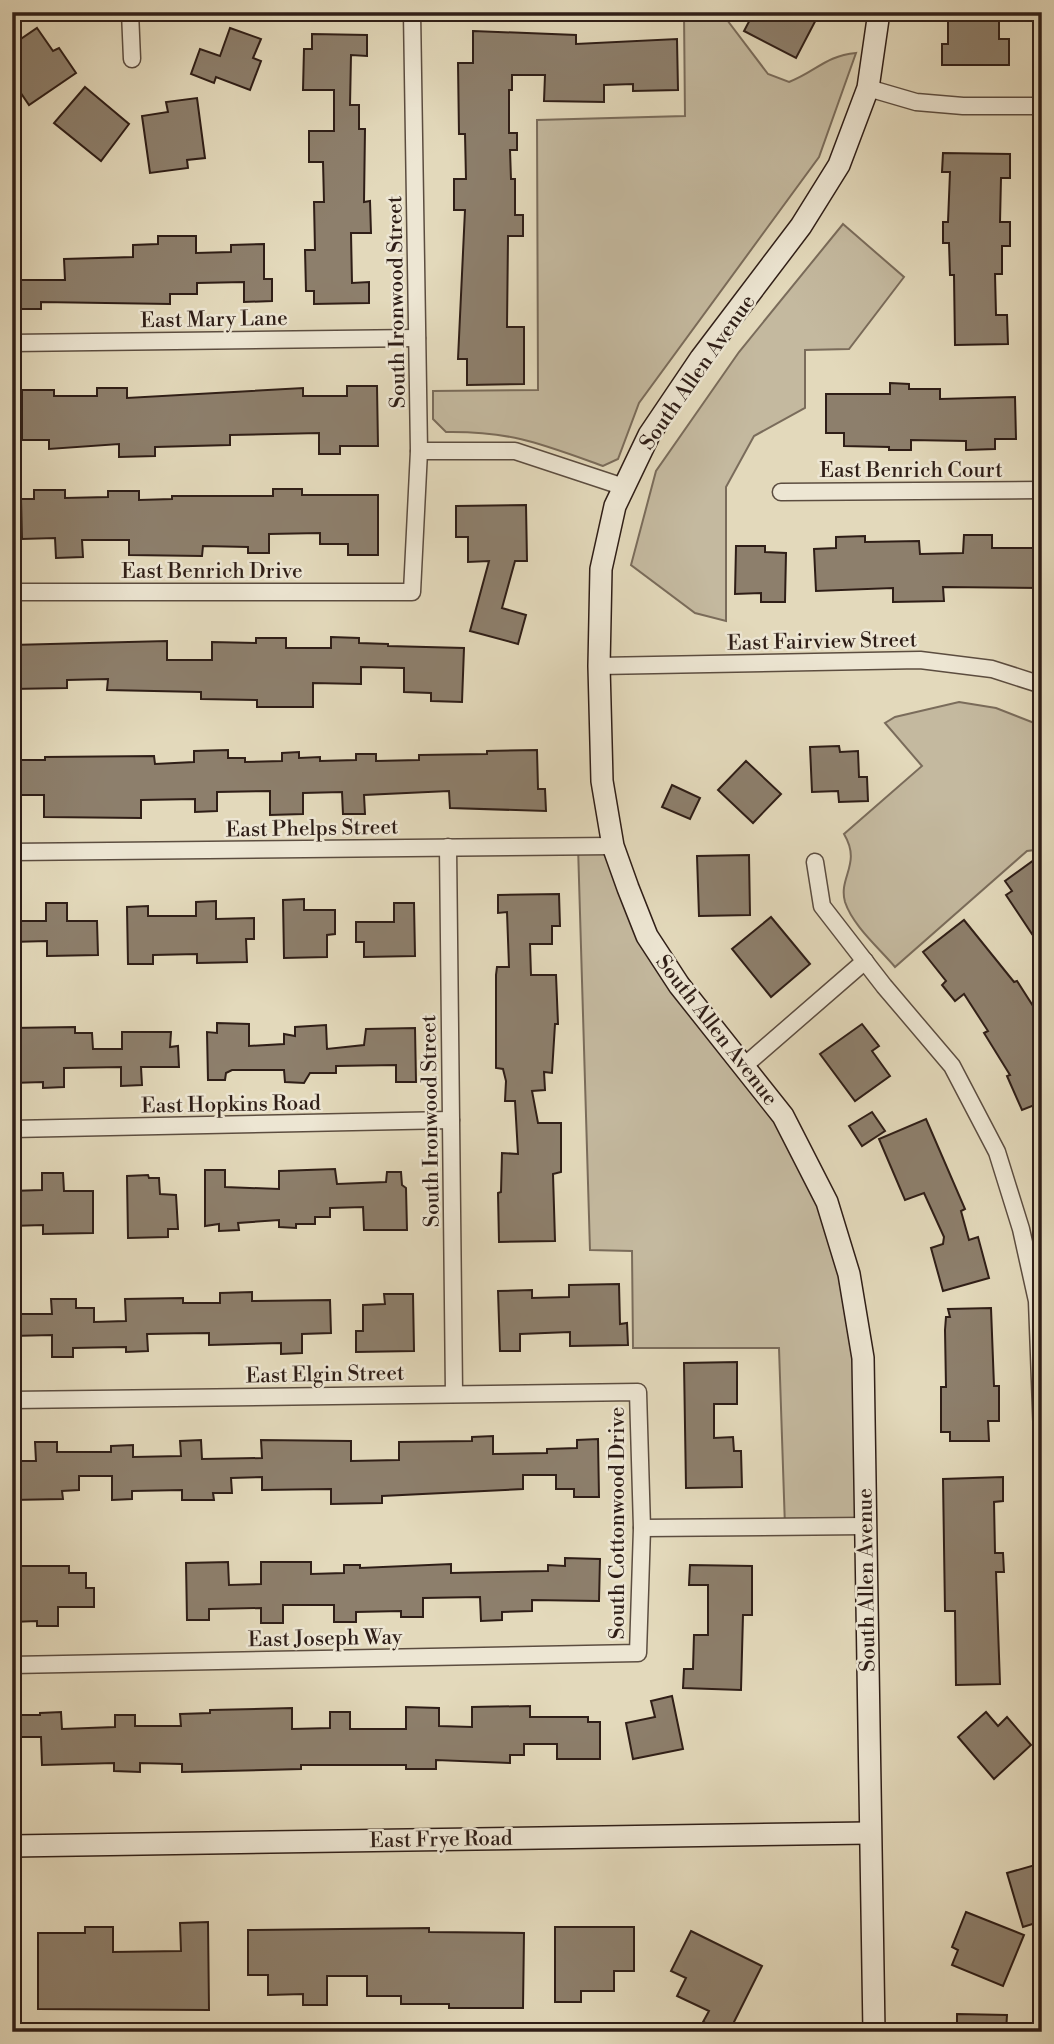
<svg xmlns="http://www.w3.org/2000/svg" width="1054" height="2044" font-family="'Libre Bodoni',serif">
  <rect width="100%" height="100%" fill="#e3d9bb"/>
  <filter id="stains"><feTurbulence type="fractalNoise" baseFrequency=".00286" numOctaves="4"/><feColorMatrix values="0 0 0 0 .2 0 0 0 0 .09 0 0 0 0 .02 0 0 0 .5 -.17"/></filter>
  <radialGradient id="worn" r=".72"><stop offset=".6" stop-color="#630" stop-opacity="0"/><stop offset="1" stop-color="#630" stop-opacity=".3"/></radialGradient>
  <!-- green -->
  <g fill="#c4b99f" stroke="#7a6c5b" stroke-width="2">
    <path d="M721 12 768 74 789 82C817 71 825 56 856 53L819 157 639 403 618 459 603 466C542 444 511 431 446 432L433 419V391L538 390 537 120 685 116 684 13Z"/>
    <path d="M843 224 904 277 849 349 805 350V408L754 436 726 487V621L695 613 631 565 656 471 739 352Z"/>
    <path d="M959 702 996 708 1042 726V849L1027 851 895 967C879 948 853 926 845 902 838 877 862 864 844 834L922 766 885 723 895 717Z"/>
    <path d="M578 846H613L647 936 783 1116 849 1274 865 1526 785 1527 779 1348H633L632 1251 590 1250Z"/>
  </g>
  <!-- building -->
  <g fill="#8d7f6c" stroke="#2f1e17" stroke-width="2">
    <path d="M754 12H820L796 58 744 31Z"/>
    <path d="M948 14 999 15V39H1009V65H942V44H948Z"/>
    <path d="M37 28 53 51 59 48 76 73 29 105 12 80V45Z"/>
    <path d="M230 28 261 39 253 58 261 61 250 90 216 77 214 83 191 74 200 49 220 56Z"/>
    <path d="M473 31 576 35V44L677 39 678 90 633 91V84L604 85V102L544 101 545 75H512V90H509V133H517V150H510L511 179H515V215H523V236H508L507 327H524V384L467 385V359H458L465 210H454V179H466L465 134H459L458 63H473Z"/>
    <path d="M312 34 367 35V56L351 55 350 105H359V129H365L364 202 370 201 371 233H351L352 283 369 282V303L314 304V291H306L305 250H315L314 202H324L323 162H309V131H334V90H303L304 49H312Z"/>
    <path d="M85 87 129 124 101 161 54 123Z"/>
    <path d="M197 98 205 158 187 160 188 168 150 173 142 116 168 112 166 102Z"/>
    <path d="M943 153 1010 154V178H1001L1000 222H1010V246H1002V274H995L996 315H1007L1008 344 955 345 954 275H950L949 243H943V222H948L950 172H942Z"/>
    <path d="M158 236H196V253L231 252V245L264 244V279H272V301L244 302V282L197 283V294H170V304L41 302V309H12V280H65L64 259 133 257V245L158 244Z"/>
    <path d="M890 383 909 384V389H940V399L1015 397 1016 439H995V449L966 450V441L911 440V450H889V447L844 446V433H826V394H890Z"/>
    <path d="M347 386H377L378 446H340V454H319V433L230 435V445L155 447V456L119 457V444L49 449V440H22V390H54V396H97V388H127V398L303 388V396H347Z"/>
    <path d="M273 489H302V495H378V555H348V544H320V533L269 534V553H248V547L203 546 202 556 129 555V540H82L83 557 56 558 55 538 22 539 21 499H34V490H65V498L108 497V491H139V500L172 499V496H273Z"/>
    <path d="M526 505 527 561H515L502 608 526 615 518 644 470 631 489 561 468 562V537H456V506Z"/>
    <path d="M964 535H992V548H1042V588L943 587 944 601 893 602V588L816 591 814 549 836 548V537L865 536V542L919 541 920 554 963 553Z"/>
    <path d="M736 546H765V552L786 553 785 602H761V593L735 594Z"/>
    <path d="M331 637 359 638V643L388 644V646L464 648 462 702 431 701V693L404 692V668L361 667V684L313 683V707H257V700L201 699V692L107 690 108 679 67 680V688L12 689V645L167 641V660H212V642L256 643V638H286V648H331Z"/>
    <path d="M839 746 840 752 858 751 859 777H867L868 801 839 802 838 791 812 792 810 747Z"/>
    <path d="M228 750V758H245V762L282 761V753L299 752V758L320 757V761L356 760V754H376V761L419 760V755L487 754V751L537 750 538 789H545L546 811 450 808 449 791 364 795 365 814H343L342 792 303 793V814L270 815V791L217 792V811L195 812V799L141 800V818L44 817V795H12V760H45V757L154 756 155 764 194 762V751Z"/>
    <path d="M746 761 781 794 753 823 718 790Z"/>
    <path d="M672 785 700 798 690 819 662 807Z"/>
    <path d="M749 855 750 915 699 916 697 856Z"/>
    <path d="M1034 860 1042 871V927L1032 934 1006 895 1012 891 1005 881Z"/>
    <path d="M559 894 560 926H552V944H530L531 975H556L558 1024H555L552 1073 544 1072 545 1090 532 1091 538 1123H561V1172L553 1174 555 1241 499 1242 498 1193 501 1192 502 1153 518 1154 515 1101H505L506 1081 503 1069 496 1068V975L497 967H509L507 912 498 913V895Z"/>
    <path d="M304 899V910H335V934L327 935V957L284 958 283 900Z"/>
    <path d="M216 901V919L254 918V939H246L247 962 197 963V954L153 955V964H128L127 907 148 906V916H196V902Z"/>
    <path d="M46 903H67V921H97L98 955 47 956V941L12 942V921H46Z"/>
    <path d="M394 903H414L415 956 364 957V942H356V922H394Z"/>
    <path d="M771 917 810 964 771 997 732 949Z"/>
    <path d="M964 920 1014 982 1017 981 1042 1020V1102L1022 1110 1007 1076 1010 1075 984 1033 988 1031 964 994 955 1001 942 985 946 981 923 952Z"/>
    <path d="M217 1023 249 1024V1046L284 1044V1034L295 1036V1027L326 1025 327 1049 364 1045 366 1029 415 1028 416 1082H396V1065L336 1066V1073H310L304 1083 285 1082 284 1070H232L226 1073 225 1080H208L207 1032 217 1033Z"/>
    <path d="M862 1024 879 1046 872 1051 890 1076 855 1101 820 1054Z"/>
    <path d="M75 1027V1033H92L93 1049H122V1032H171L170 1047 178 1046 179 1067H141L142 1085 121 1086V1067L64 1068V1087L43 1088V1082L12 1083V1028Z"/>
    <path d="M872 1112 885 1131 862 1146 849 1126Z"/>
    <path d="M926 1119 965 1209 961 1211 969 1240 978 1237 989 1278 943 1291 931 1248 943 1244 944 1237 924 1193 905 1200 879 1139Z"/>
    <path d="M335 1169 337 1184 386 1182 387 1172H401L402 1185 406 1188 407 1230H364L363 1207 330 1208V1217H315V1224H296V1228L279 1227V1220L238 1223 239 1230 219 1231V1224L205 1226V1170H225V1187L279 1189V1171Z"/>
    <path d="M42 1173H63L64 1191H93V1233L43 1234V1225L12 1226V1191L42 1190Z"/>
    <path d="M148 1175 149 1178H159L160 1194 176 1195 178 1229H168V1237L128 1238 127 1176Z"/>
    <path d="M619 1284 620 1324 627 1323 628 1345 570 1346V1332L520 1334V1351H500L498 1291 532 1290V1298L569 1297V1285Z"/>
    <path d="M252 1292V1301L330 1300 331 1333 302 1334V1353L281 1354V1343L209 1345V1333L147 1334 148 1351 126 1352V1347L73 1348V1357H52V1335L12 1336V1314H52L51 1299H76V1308H94V1322L126 1321 125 1299 183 1298V1303H220V1293Z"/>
    <path d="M384 1294H413L414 1351 356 1352V1331H363V1305L385 1304Z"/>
    <path d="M991 1308 994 1386H999V1421H988L989 1441H950V1432H941V1387H946L945 1330 946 1317H950L948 1309Z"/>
    <path d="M737 1362V1404H714V1438L733 1437 734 1451H741L742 1487 686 1488 684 1363Z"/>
    <path d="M493 1436V1454L547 1453V1449L577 1448V1440L598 1439 599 1497H574V1489H556V1475H523V1489L382 1496V1503L331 1504V1489L262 1490V1477L231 1478 232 1493H213L214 1500H182V1490L132 1491V1499L112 1500V1476H79V1490L62 1491 63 1499 12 1500V1461H36L35 1442H57V1452H111V1446L133 1445V1457L181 1456 180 1441 201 1440 202 1459 262 1458 261 1440 351 1441V1461L399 1460V1442L472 1441V1437Z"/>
    <path d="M1003 1477V1501L994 1502 995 1553H1003L1004 1572H996L1000 1684 956 1685 955 1611H945L943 1479Z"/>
    <path d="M565 1558 600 1559 599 1601 532 1600V1611L502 1612V1620L481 1621 480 1597 423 1598V1617H401V1611L356 1612V1622H334V1605H283V1623H261V1608L209 1609V1620H187L186 1563 228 1562 229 1585 261 1584V1562H311V1574L344 1573V1565H360V1568L451 1564V1573L548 1571V1565L565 1566Z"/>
    <path d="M690 1565 752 1566V1615H743L741 1690 683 1688 684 1669H693L694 1635H708V1585H689Z"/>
    <path d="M12 1566H69V1573H86V1588H94V1607H58V1626H37V1621L12 1622Z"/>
    <path d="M672 1696 683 1749 633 1759 626 1723 655 1717 651 1701Z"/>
    <path d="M530 1706V1717H588V1722H600V1759H557V1744H524V1755H510V1763L436 1760V1769H406V1765H301V1769L182 1772V1764L140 1763V1772L114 1771V1763L42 1765 41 1737H12V1715H40V1713L61 1712 62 1729 115 1727V1715H135V1726H181L180 1714 210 1713V1710L292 1708V1729L330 1728V1712H350V1729H406V1707L439 1708V1726L472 1727V1707Z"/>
    <path d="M986 1712 998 1726 1007 1717 1031 1745 994 1779 958 1737Z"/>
    <path d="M1042 1863V1921L1023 1927 1007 1873Z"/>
    <path d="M966 1912 1024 1935 1003 1986 952 1965 958 1950 952 1947Z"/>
    <path d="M208 1922 209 2010 38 2009V1933H85V1927H113V1952L181 1951 180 1923Z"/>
    <path d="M555 1927H634V1971H614V1991H581V2002H555Z"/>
    <path d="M429 1928V1932L524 1933 523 2008H449V2004H401V1996H367V1976H327V2005H303V1994L268 1995V1975H248V1930Z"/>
    <path d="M691 1931 762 1966 729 2032 703 2022 709 2011 677 1996 686 1978 671 1971Z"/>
    <path d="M957 2014 1007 2015 1006 2032H957Z"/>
  </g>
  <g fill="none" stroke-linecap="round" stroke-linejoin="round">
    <!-- street casing -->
    <g stroke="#5c4d40" stroke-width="19">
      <g id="street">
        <path d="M130 12 132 59"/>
        <path d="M868 88 916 102 963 106H1042"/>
        <path d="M12 343 417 338"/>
        <path d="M419 451H515L624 487"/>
        <path d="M781 492 1042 490"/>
        <path d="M12 592H412L419 451 412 12"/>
        <path d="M599 666 920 660 992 669 1042 685"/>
        <path d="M448 847 454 1393"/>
        <path d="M12 852 613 846"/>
        <path d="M815 862 822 906 884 986 952 1066 997 1152 1021 1229 1037 1301 1042 1435"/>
        <path d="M744 1066 865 961"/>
        <path d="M12 1129 451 1120"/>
        <path d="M12 1400 638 1392 642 1528 638 1653 12 1665"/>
        <path d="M642 1528 865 1526"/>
      </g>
    </g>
    <!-- secondary casing -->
    <g stroke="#2f1e17" stroke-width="24">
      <g id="secondary">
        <path d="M12 1846 869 1833"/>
        <path d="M874 2032 863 1358 849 1274 827 1202 783 1116 679 985 647 936 628 888 613 846 602 781 599 666 601 569 615 506 649 435 701 358 801 226 839 165 868 88 879 12"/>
      </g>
    </g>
    <!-- street -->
    <use href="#street" stroke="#ede6d3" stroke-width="16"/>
    <!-- secondary -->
    <use href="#secondary" stroke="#ede6d3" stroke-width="21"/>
  </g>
  <g text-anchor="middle" stroke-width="5" stroke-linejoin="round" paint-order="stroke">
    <!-- street labels -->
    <g font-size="21" fill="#2f1e17" stroke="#ede6d3">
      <text transform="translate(396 302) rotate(-91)" y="7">South Ironwood Street</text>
      <text transform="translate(214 319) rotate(-1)" y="7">East Mary Lane</text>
      <text transform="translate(697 372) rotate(-55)" y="7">South Allen Avenue</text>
      <text x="911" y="477">East Benrich Court</text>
      <text x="212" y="578">East Benrich Drive</text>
      <text transform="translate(822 641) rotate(-1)" y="7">East Fairview Street</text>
      <text transform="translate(312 828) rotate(-1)" y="7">East Phelps Street</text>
      <text transform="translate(717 1030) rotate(52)" y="7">South Allen Avenue</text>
      <text transform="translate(231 1104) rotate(-1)" y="7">East Hopkins Road</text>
      <text transform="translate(430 1121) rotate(-91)" y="7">South Ironwood Street</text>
      <text transform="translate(325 1374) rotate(-1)" y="7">East Elgin Street</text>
      <text transform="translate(617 1523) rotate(-90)" y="7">South Cottonwood Drive</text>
      <text transform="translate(866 1580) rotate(-91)" y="7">South Allen Avenue</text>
      <text transform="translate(325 1638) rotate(-1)" y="7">East Joseph Way</text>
      <text transform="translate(441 1839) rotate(-1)" y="7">East Frye Road</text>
    </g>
  </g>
  <!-- margin -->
  <rect width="1054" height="2044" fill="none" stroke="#e3d9bb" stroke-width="42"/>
  <rect x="14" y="14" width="1026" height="2016" fill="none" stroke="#2f1e17" stroke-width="3.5"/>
  <rect x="21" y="21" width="1012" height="2002" fill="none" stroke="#2f1e17" stroke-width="2"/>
  <rect width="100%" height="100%" filter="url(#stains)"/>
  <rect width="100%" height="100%" fill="url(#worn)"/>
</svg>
